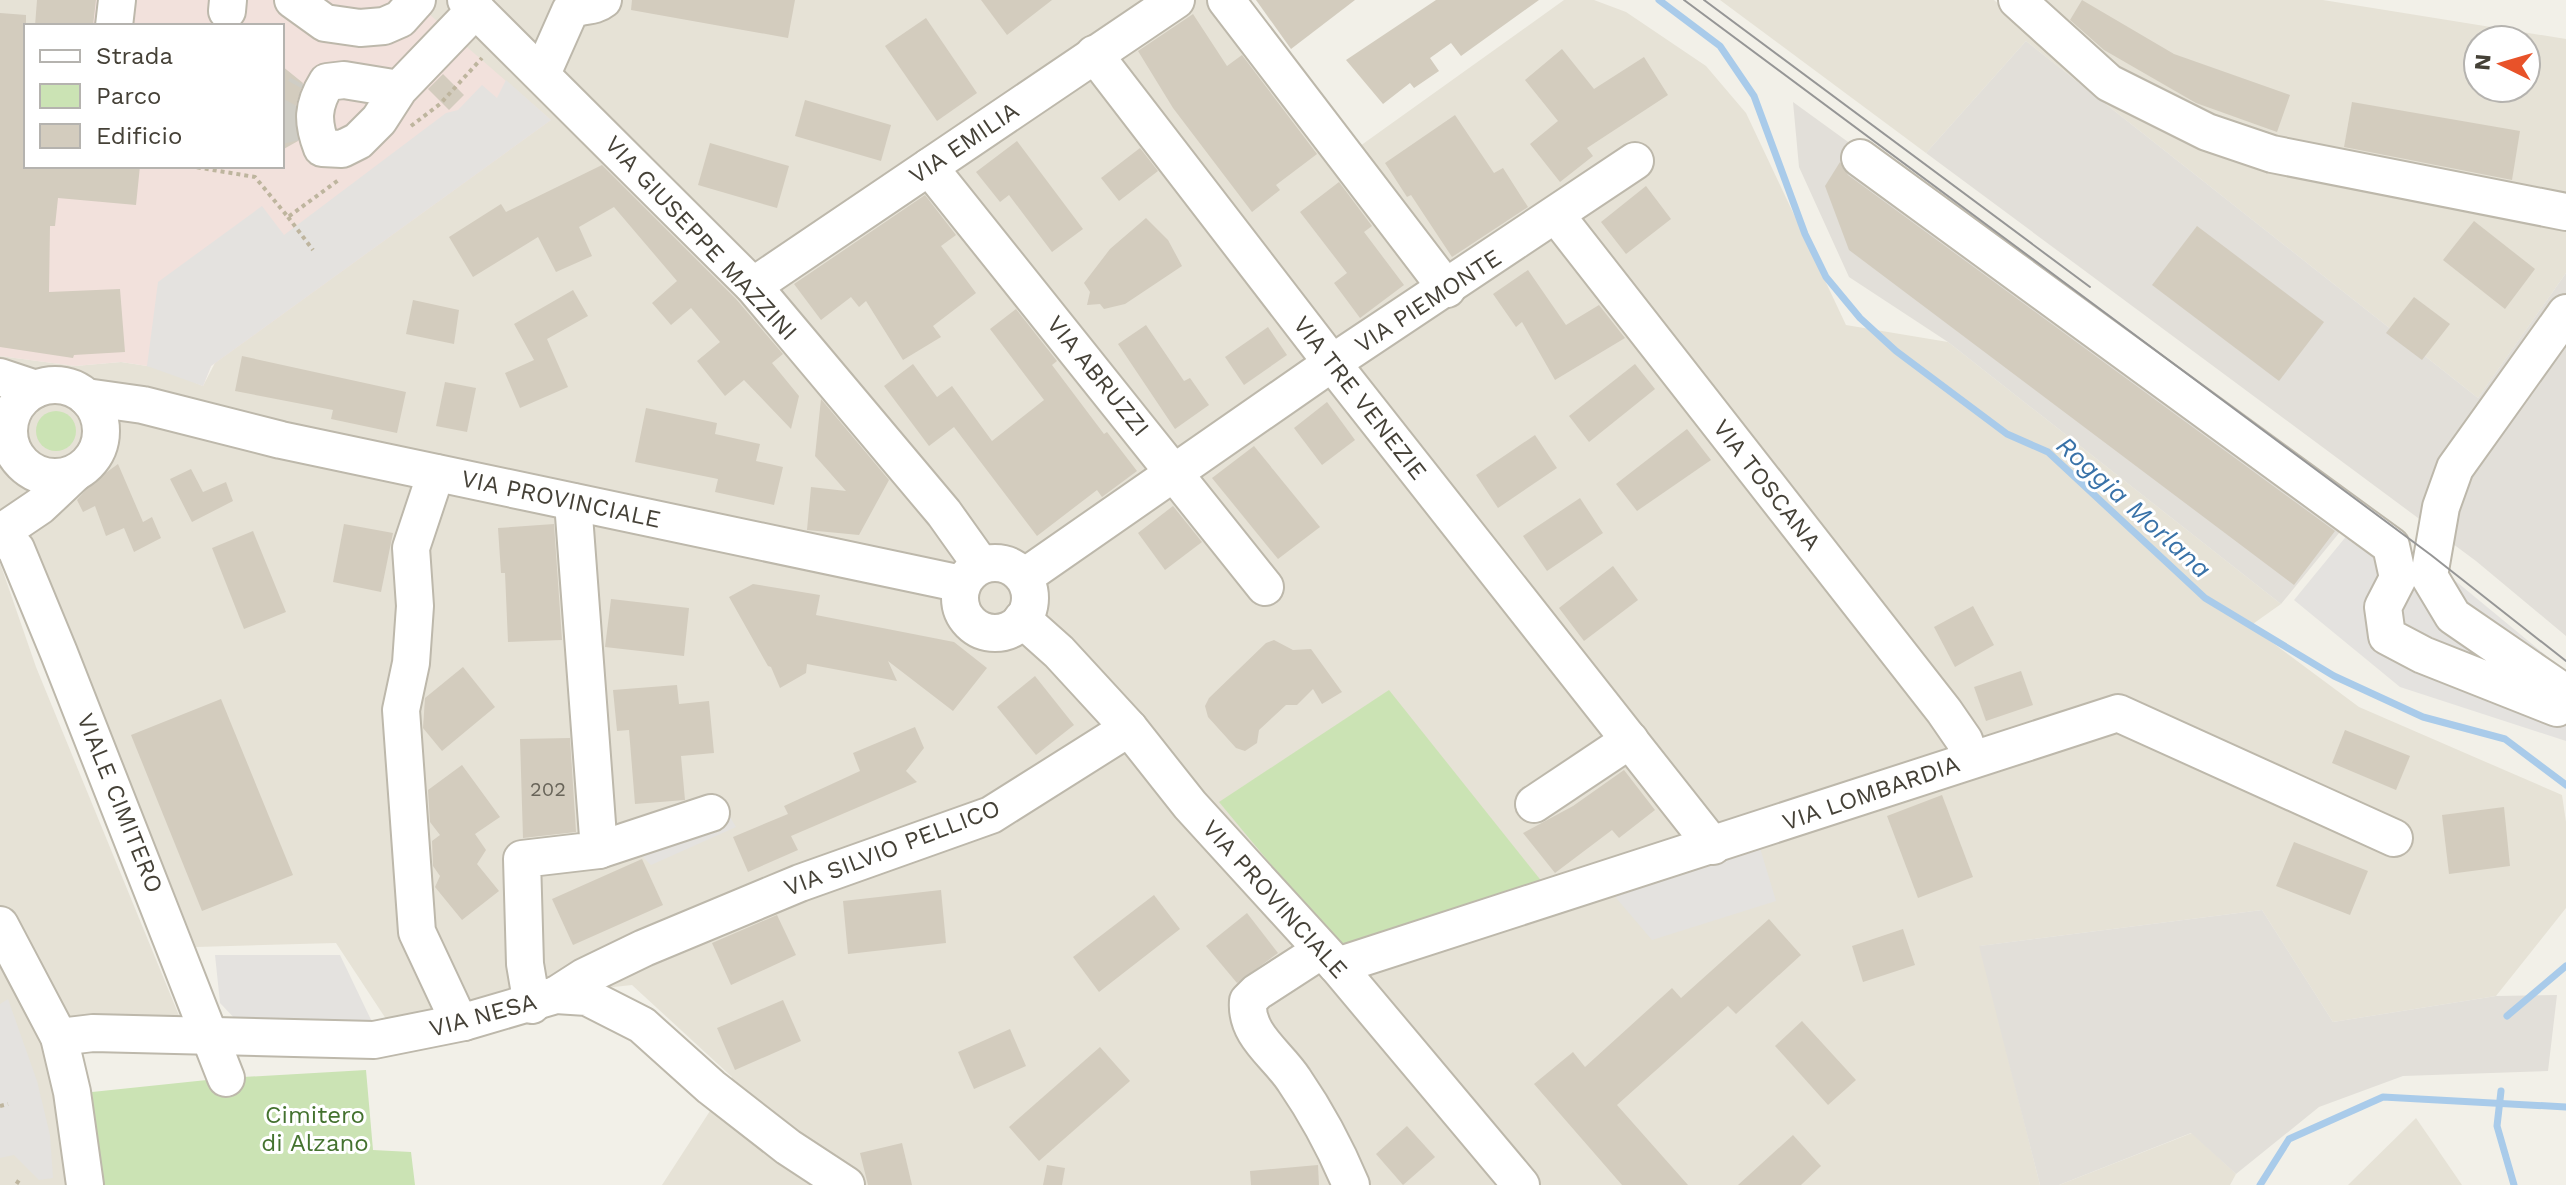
<svg xmlns="http://www.w3.org/2000/svg" width="2566" height="1185" font-family="'Work Sans',sans-serif">
  <rect width="100%" height="100%" fill="#f2f0e8"/>
  <!-- residential -->
  <g fill="#e6e2d6" fill-rule="evenodd">
    <path d="M0 0H64L61 26H26L0 61Z"/>
    <path d="M403 0H1240L1353 151 1564 0H1594L1626 12 1706 66 1746 113 1846 325 1948 342 2281 604 2250 626 2359 707 2562 795 2566 822V908L2496 996 2333 1022 2262 910 1980 946 2040 1185H662L732 1077 632 985 487 1001 388 1022 336 943 196 947 27 526 0 556V356L75 366 121 362 160 368 203 386Z"/>
    <path d="M1720 0H1994L2007 11 2018 0H2323L2566 39V273L2478 398 2026 41 1926 153ZM2478 40H2526V88H2478Z"/>
    <path d="M0 563 36 667 180 1018 68 1022 72 1185H0Z"/>
    <path d="M2416 1118 2462 1185H2348Z"/>
    <path d="M2192 1133 2236 1174 2230 1185H2059Z"/>
  </g>
  <!-- industrial -->
  <g fill="#e2dfd9">
    <path d="M2026 41 2478 398 2566 273V636L2476 561 1926 153Z"/>
    <path d="M1793 102 2357 511 2281 604 1948 342 1849 277 1799 167Z"/>
    <path d="M2262 910 2333 1022 2496 996 2557 995 2548 1071 2403 1076 2319 1107 2236 1174 2191 1133 2059 1185H2040L1979 946Z"/>
  </g>
  <!-- medical -->
  <path fill="#f2e1dc" d="M64 0H403L416 19 429 14 551 120 211 366 203 386 160 368 121 362 75 366 0 356V61L26 166H282V26H61Z"/>
  <!-- green -->
  <g fill="#cbe3b4">
    <circle cx="56" cy="431" r="20"/>
    <path d="M1389 690 1547 888 1357 943H1342L1328 933 1219 802Z"/>
    <path d="M366 1070 373 1150 411 1152 415 1185H100L92 1092 226 1078Z"/>
  </g>
  <!-- parking -->
  <g fill="#e4e2df">
    <path d="M506 80 551 120 211 366 203 386 147 366 158 282 262 206 284 235 446 113 458 110 482 85 497 98Z"/>
    <path d="M2353 528 2386 553 2441 569 2566 672V741L2400 687 2294 600Z"/>
    <path d="M723 805 736 827 651 865 610 824Z"/>
    <path d="M1760 848 1776 901 1652 940 1611 892Z"/>
    <path d="M215 955H340L374 1026 239 1023 220 1003Z"/>
    <path d="M8 999 37 1081 50 1135 53 1178 39 1180 14 1155 0 1158V1004Z"/>
  </g>
  <g fill="none" stroke-linecap="round" stroke-linejoin="round">
    <!-- stream -->
    <g stroke="#a9cbea" stroke-width="7">
      <path d="M1659 0 1720 46 1754 96 1805 234 1826 277 1860 318 1896 351 2007 434 2048 452 2205 598 2334 676 2423 717 2505 739 2566 785"/>
      <path d="M2507 1016 2566 966"/>
      <path d="M2501 1091 2497 1126 2514 1185"/>
      <path d="M2260 1185 2289 1139 2383 1097 2566 1107"/>
    </g>
  </g>
  <!-- building -->
  <g fill="#d3ccbe">
    <path d="M37 0H96L93 26H35Z"/>
    <path d="M632 0H795L788 38 631 10Z"/>
    <path d="M981 0H1052L1007 35Z"/>
    <path d="M1256 0H1355L1291 49Z"/>
    <path d="M1436 0H1539L1461 56 1451 43 1430 58 1439 71 1414 88 1410 83 1383 104 1346 60Z"/>
    <path d="M2082 0 2174 54 2290 95 2277 132 2196 103 2104 50 2070 20Z"/>
    <path d="M0 13 26 15V166H140L136 205 58 198 55 226H50L49 292 120 289 125 352 74 355 73 358 0 347Z"/>
    <path d="M1193 14 1227 66 1242 55 1317 154 1276 185 1280 190 1252 212 1173 108 1138 51Z"/>
    <path d="M926 18 977 93 937 121 885 46Z"/>
    <path d="M1562 49 1594 89 1644 57 1668 95 1587 148 1593 156 1560 182 1530 144 1558 121 1525 80Z"/>
    <path d="M282 66 303 83 294 111 298 141 282 150Z"/>
    <path d="M443 74 464 95 449 110 428 89Z"/>
    <path d="M805 100 891 125 881 161 795 136Z"/>
    <path d="M2352 102 2520 131 2512 180 2344 147Z"/>
    <path d="M1455 115 1494 173 1503 168 1528 207 1452 257 1411 195 1407 197 1385 163Z"/>
    <path d="M1017 141 1083 229 1052 252 1009 195 1000 202 976 172Z"/>
    <path d="M710 143 789 166 777 208 698 185Z"/>
    <path d="M1140 148 1158 171 1119 201 1101 178Z"/>
    <path d="M1840 162 1848 175 2335 531 2294 585 1849 250 1825 186Z"/>
    <path d="M602 165 736 299 783 354 772 363 799 396 791 429 744 380 725 396 697 361 720 342 691 308 671 325 652 303 677 281 614 207 579 227 592 256 556 272 538 237 473 277 449 237 501 204 506 212Z"/>
    <path d="M1339 182 1372 226 1364 232 1404 285 1360 318 1334 283 1347 273 1300 212Z"/>
    <path d="M1646 186 1671 219 1626 254 1601 222Z"/>
    <path d="M925 195 956 235 941 246 976 293 933 326 941 337 903 360 866 301 859 307 851 297 821 320 794 284Z"/>
    <path d="M1146 218 1168 240 1182 266 1125 304 1104 309 1100 304 1087 305 1090 292 1084 283 1110 249Z"/>
    <path d="M2474 221 2535 269 2505 309 2443 260Z"/>
    <path d="M2197 226 2324 322 2279 381 2152 285Z"/>
    <path d="M1528 270 1566 325 1599 305 1625 338 1555 380 1522 322 1516 327 1493 294Z"/>
    <path d="M573 290 588 316 547 339 568 387 520 408 505 373 534 360 514 324Z"/>
    <path d="M2414 297 2450 324 2422 360 2386 333Z"/>
    <path d="M413 300 459 310 454 344 406 334Z"/>
    <path d="M1016 309 1057 361 1052 365 1104 434 1107 432 1137 471 1102 497 1097 490 1037 536 954 427 929 446 884 386 913 364 937 397 952 386 992 441 1044 400 990 329Z"/>
    <path d="M1146 325 1184 381 1190 378 1209 405 1175 429 1118 344Z"/>
    <path d="M1268 327 1287 355 1244 385 1225 357Z"/>
    <path d="M242 356 406 392 397 433 331 419 333 410 235 391Z"/>
    <path d="M1635 364 1655 389 1589 442 1569 416Z"/>
    <path d="M445 382 476 388 467 432 436 426Z"/>
    <path d="M821 399 889 480 859 535 807 530 811 487 846 491 815 456Z"/>
    <path d="M1327 402 1355 440 1322 465 1294 428Z"/>
    <path d="M646 408 717 423 715 434 760 444 756 461 783 467 774 505 715 492 718 479 635 462Z"/>
    <path d="M1687 429 1711 460 1637 511 1616 484Z"/>
    <path d="M1535 435 1557 468 1498 508 1476 475Z"/>
    <path d="M1254 446 1320 527 1278 559 1212 478Z"/>
    <path d="M118 464 143 522 152 517 161 538 134 552 124 528 106 536 95 506 83 512 77 500 93 482Z"/>
    <path d="M191 469 203 492 226 482 233 501 192 522 170 479Z"/>
    <path d="M1580 498 1603 533 1547 571 1523 536Z"/>
    <path d="M1173 506 1202 542 1165 570 1138 533Z"/>
    <path d="M344 524 393 533 381 592 333 582Z"/>
    <path d="M554 524 562 640 508 642 505 573H501L498 528Z"/>
    <path d="M253 531 286 612 244 629 212 548Z"/>
    <path d="M1613 566 1638 600 1584 641 1559 608Z"/>
    <path d="M753 584 820 595 816 615 954 642 987 668 953 711 888 661 897 681 807 664 806 673 780 688 771 667 768 666 729 597Z"/>
    <path d="M611 599 689 608 684 656 605 647Z"/>
    <path d="M1973 606 1994 645 1955 667 1934 627Z"/>
    <path d="M1274 640 1293 650 1311 649 1342 692 1322 704 1313 689 1297 705H1286L1259 730 1257 743 1245 751 1236 748 1208 717 1205 706 1209 698 1266 643Z"/>
    <path d="M463 667 495 707 442 751 423 728 425 698Z"/>
    <path d="M2021 671 2033 705 1986 721 1974 687Z"/>
    <path d="M1035 676 1074 725 1036 755 997 707Z"/>
    <path d="M677 685 679 704 709 701 714 753 681 756 685 800 635 804 629 730 617 731 613 690Z"/>
    <path d="M221 699 293 875 202 911 131 735Z"/>
    <path d="M915 727 924 748 906 771 917 782 791 836 798 850 748 872 733 837 788 814 784 806 860 771 853 753Z"/>
    <path d="M2345 730 2410 756 2396 790 2332 763Z"/>
    <path d="M570 738 576 832 523 838 520 739Z"/>
    <path d="M462 765 500 817 475 834 486 850 477 864 499 891 462 920 435 887 440 876 433 866 432 841 440 835 430 822 428 790Z"/>
    <path d="M1624 770 1655 810 1619 838 1612 830 1555 873 1523 833 1573 806Z"/>
    <path d="M1942 795 1973 877 1918 898 1887 816Z"/>
    <path d="M2504 807 2510 866 2449 874 2442 815Z"/>
    <path d="M2294 842 2368 871 2350 915 2276 886Z"/>
    <path d="M642 859 663 905 573 945 552 899Z"/>
    <path d="M941 890 946 943 848 954 843 901Z"/>
    <path d="M1154 895 1180 929 1099 992 1073 957Z"/>
    <path d="M1247 913 1278 953 1237 983 1206 946Z"/>
    <path d="M777 915 796 955 731 985 712 943Z"/>
    <path d="M1769 919 1801 955 1736 1014 1728 1006 1617 1105 1688 1185H1622L1534 1084 1573 1052 1585 1067 1672 988 1681 998Z"/>
    <path d="M1903 929 1915 965 1863 982 1852 946Z"/>
    <path d="M783 1000 801 1041 735 1070 717 1028Z"/>
    <path d="M1802 1021 1856 1080 1828 1105 1775 1046Z"/>
    <path d="M1010 1029 1026 1066 974 1089 958 1052Z"/>
    <path d="M1100 1047 1130 1081 1039 1161 1009 1127Z"/>
    <path d="M1407 1126 1435 1157 1403 1185 1376 1154Z"/>
    <path d="M1793 1135 1821 1166 1801 1185H1738Z"/>
    <path d="M902 1143 912 1185H868L860 1153Z"/>
    <path d="M1047 1165 1065 1168 1062 1185H1043Z"/>
    <path d="M1318 1165 1319 1185H1251L1250 1171Z"/>
  </g>
  <g fill="none" stroke-linecap="round" stroke-linejoin="round">
    <!-- minor-tunnel -->
    <path stroke="#cfcdc5" stroke-width="36" stroke-dasharray="36 18" stroke-linecap="butt" d="M300 140 293 110 306 86"/>
    <!-- minor casing -->
    <g stroke="#bdb8ab" stroke-width="40">
      <g id="minor">
        <path d="M293 0 325 23 360 28 384 26 400 19 417 0"/>
        <path d="M466 0 753 286 944 513 981 565"/>
        <path d="M1226 0 1447 289"/>
        <path d="M2017 0 2109 83 2207 132 2272 154 2566 212"/>
        <path d="M227 11 228 0"/>
        <path d="M114 26 117 0"/>
        <path d="M1094 54 1332 363 1713 846"/>
        <path d="M542 74 570 11C581 4 593 8 603 0"/>
        <path d="M399 89 344 80 327 82C312 106 312 122 322 148L342 149 358 141 379 120 399 89 476 9"/>
        <path d="M1860 158 2391 546 2398 578 2383 607 2387 636 2423 655 2557 708 2565 693 2453 616 2429 576 2441 507 2455 468 2566 313"/>
        <path d="M929 167 1265 587"/>
        <path d="M1556 215 1944 711 1964 740 1971 759"/>
        <path d="M753 286 1176 0"/>
        <path d="M0 377 36 389"/>
        <circle cx="55" cy="431" r="46"/>
        <path d="M86 397 143 405 281 440 962 584"/>
        <path d="M436 473 411 548 415 606 411 663 401 710 417 932 454 1011 464 1022"/>
        <path d="M3 531 40 506 74 474"/>
        <path d="M1 534 16 549 59 653 226 1078"/>
        <circle cx="995" cy="598" r="35"/>
        <path d="M1024 577 1332 363 1635 161"/>
        <path d="M1022 619 1059 652 1129 728 1190 805 1337 966 1521 1185"/>
        <path d="M1534 804 1630 740"/>
        <path d="M599 850 711 813"/>
        <path d="M0 925 59 1037 72 1092 85 1185"/>
        <path d="M1322 950 1257 992 1248 1001C1245 1035 1277 1054 1294 1080 1316 1112 1336 1149 1351 1185"/>
        <path d="M1337 966 2118 713 2394 838"/>
        <path d="M556 995 584 977 644 948 800 883 991 815 1129 728"/>
        <path d="M532 1005 525 964 522 859 599 850 573 502"/>
        <path d="M59 1037 93 1033 374 1040 464 1022 556 995 587 997 642 1025 711 1087 788 1147 846 1185"/>
      </g>
    </g>
    <!-- path -->
    <g stroke="#beb59e" stroke-width="4" stroke-dasharray="4 4" stroke-linecap="butt">
      <path d="M411 126 440 104 482 58"/>
      <path d="M189 166 255 177 288 217 340 179"/>
      <path d="M288 217 313 250"/>
      <path d="M0 1106 8 1104"/>
      <path d="M16 1181 22 1185"/>
    </g>
    <!-- minor -->
    <use href="#minor" stroke="#fff" stroke-width="36"/>
    <!-- tram -->
    <g stroke="#969696" stroke-width="2">
      <path d="M1684 0 2431 555 2566 661"/>
      <path d="M1704 0 2090 287"/>
    </g>
  </g>
  <g text-anchor="middle" stroke-width="6" stroke-linejoin="round" paint-order="stroke">
    <!-- number labels -->
    <g font-size="20" fill="#686459">
      <text x="548" y="796">202</text>
    </g>
    <!-- street labels -->
    <g font-size="24" fill="#454137" stroke="#fff">
      <text transform="translate(964 143) rotate(-34)" y="8">VIA EMILIA</text>
      <text transform="translate(701 238) rotate(47)" y="8">VIA GIUSEPPE MAZZINI</text>
      <text transform="translate(1428 301) rotate(-33)" y="8">VIA PIEMONTE</text>
      <text transform="translate(1098 376) rotate(51)" y="8">VIA ABRUZZI</text>
      <text transform="translate(1360 398) rotate(52)" y="8">VIA TRE VENEZIE</text>
      <text transform="translate(1767 485) rotate(52)" y="8">VIA TOSCANA</text>
      <text transform="translate(561 499) rotate(12)" y="8">VIA PROVINCIALE</text>
      <text transform="translate(1871 793) rotate(-19)" y="8">VIA LOMBARDIA</text>
      <text transform="translate(120 803) rotate(68)" y="8">VIALE CIMITERO</text>
      <text transform="translate(892 848) rotate(-21)" y="8">VIA SILVIO PELLICO</text>
      <text transform="translate(1275 899) rotate(48)" y="8">VIA PROVINCIALE</text>
      <text transform="translate(483 1015) rotate(-15)" y="8">VIA NESA</text>
    </g>
    <!-- park labels -->
    <g font-size="24" fill="#44722f" stroke="#fff">
      <text x="315" y="1123">Cimitero<tspan x="315" dy="28">di Alzano</tspan></text>
    </g>
    <!-- water labels -->
    <g font-size="26" font-style="italic" fill="#3972a8" stroke="#fff">
      <text transform="translate(2134 507) rotate(42)" y="9">Roggia Morlana</text>
    </g>
  </g>
  <!-- legend -->
  <rect x="24" y="24" width="260" height="144" fill="#ffffff" stroke="#b5b3af" stroke-width="2"/>
  <rect x="40" y="50" width="40" height="12" fill="#ffffff" stroke="#b5b3af" stroke-width="2"/>
  <text x="96" y="64" font-size="24" fill="#454137">Strada</text>
  <rect x="40" y="84" width="40" height="24" fill="#cbe3b4" stroke="#b5b3af" stroke-width="2"/>
  <text x="96" y="104" font-size="24" fill="#454137">Parco</text>
  <rect x="40" y="124" width="40" height="24" fill="#d3ccbe" stroke="#b5b3af" stroke-width="2"/>
  <text x="96" y="144" font-size="24" fill="#454137">Edificio</text>
  <!-- north arrow -->
  <g transform="translate(2502 64) rotate(275)"><circle r="38" fill="#ffffff" stroke="#b5b3af" stroke-width="2"/>
  <path d="M0-6L14 30L0 20L-14 30Z" fill="#e85229"/>
  <text y="-12" font-size="22" font-weight="bold" text-anchor="middle" fill="#454137">N</text>
  </g>
</svg>
